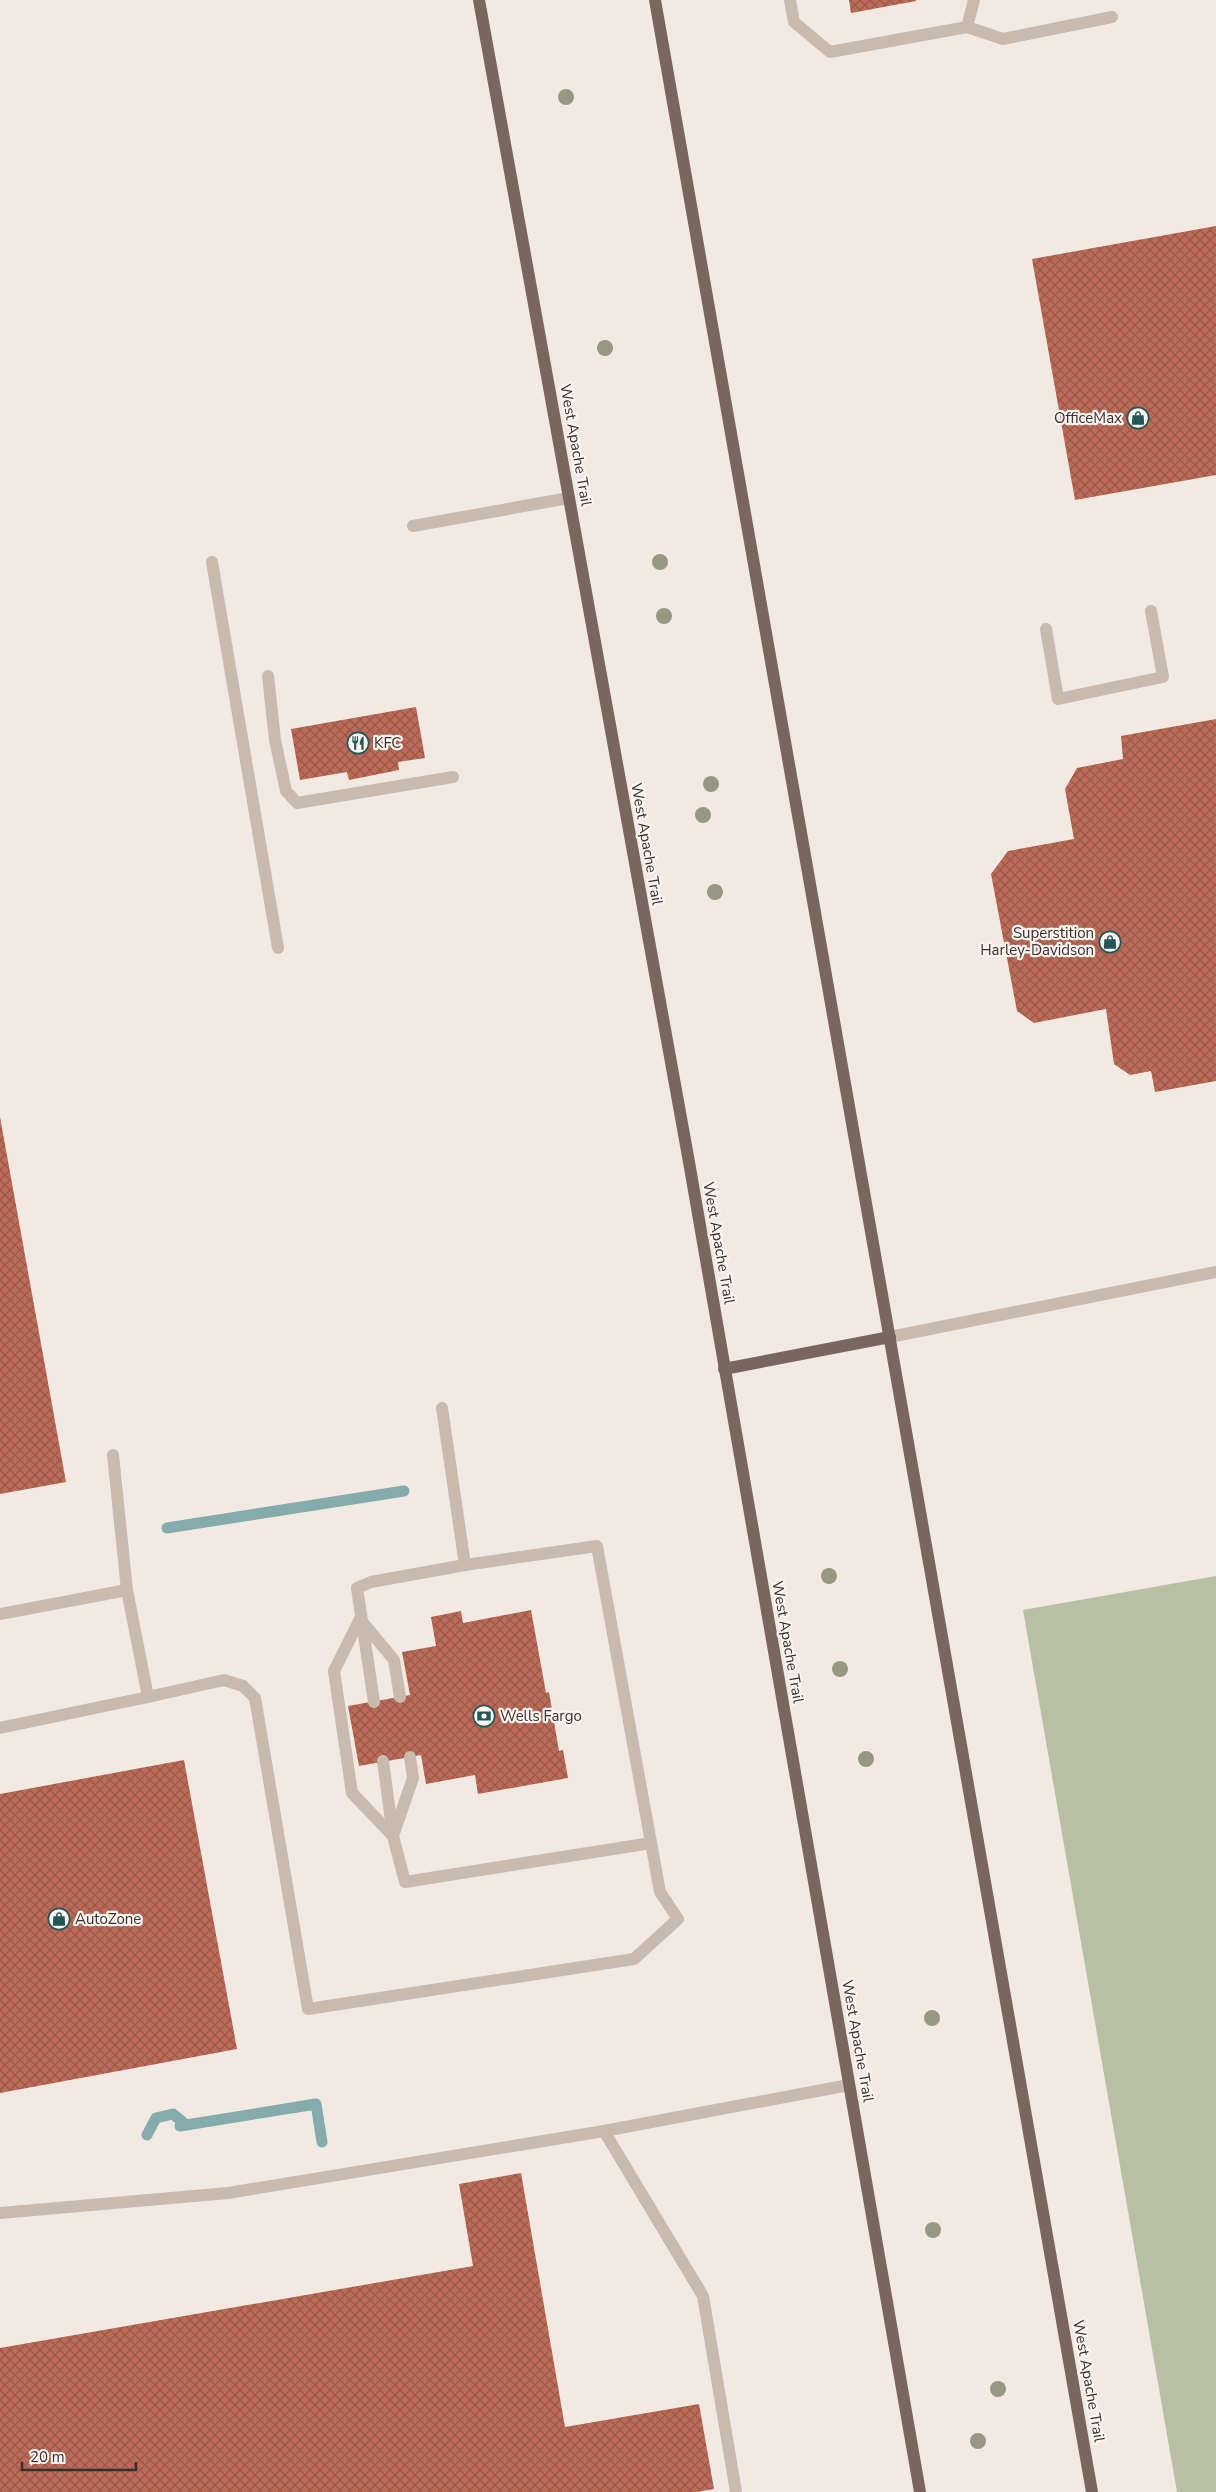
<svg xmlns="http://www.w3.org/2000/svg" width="1216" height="2492" font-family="'Nunito Sans',sans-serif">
  <defs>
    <pattern id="building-cross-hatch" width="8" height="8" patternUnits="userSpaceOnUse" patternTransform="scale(1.25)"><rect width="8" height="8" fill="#bb6b57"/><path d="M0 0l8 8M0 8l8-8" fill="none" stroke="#995848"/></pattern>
  </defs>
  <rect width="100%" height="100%" fill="#f2eae2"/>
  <!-- green -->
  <path fill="#b8c0a3" d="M1216 1576V2492H1177L1023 1610Z"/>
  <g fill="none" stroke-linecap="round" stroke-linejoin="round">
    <!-- stream -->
    <g stroke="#84acac" stroke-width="11">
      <path d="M167 1528 404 1491"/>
      <path d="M180 2126 316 2104 322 2142"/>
      <path d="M147 2135 156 2118 173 2114 184 2123"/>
    </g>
  </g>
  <!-- building -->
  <g fill="url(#building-cross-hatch)">
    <path d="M849 0H916V1L851 13Z"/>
    <path d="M1216 226V475L1075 500 1032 259Z"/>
    <path d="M416 707 425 758 398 762 399 770 349 780 347 772 300 780 291 729Z"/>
    <path d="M1216 719V1081L1155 1092 1151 1071 1130 1075 1114 1064 1106 1009 1034 1023 1017 1011 991 874 1008 851 1074 839 1065 789 1077 768 1123 759 1121 736Z"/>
    <path d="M0 1117 66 1482 0 1494Z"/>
    <path d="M531 1610 546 1693 549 1692 559 1751 563 1750 568 1778 478 1794 475 1775 426 1784 421 1755 359 1766 348 1706 410 1695 402 1652 436 1646 431 1617 461 1611 463 1623Z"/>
    <path d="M184 1760 237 2049 0 2093V1794Z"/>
    <path d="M521 2173 565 2427 699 2404 714 2489 697 2492H0V2348L473 2266 459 2184Z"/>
  </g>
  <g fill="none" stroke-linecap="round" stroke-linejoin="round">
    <!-- lane -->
    <g stroke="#c9baaf" stroke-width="12">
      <path d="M790 0 794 22 830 52 967 27 974 0"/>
      <path d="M967 27 1003 39 1112 17"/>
      <path d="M413 526 569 498"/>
      <path d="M212 562 278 948"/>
      <path d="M1046 629 1058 699 1163 677 1151 611"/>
      <path d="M268 676 275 740 286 791 297 803 453 777"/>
      <path d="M890 1337 1216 1272"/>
      <path d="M442 1408 465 1565"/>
      <path d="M0 1614 127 1590"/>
      <path d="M360 1619 334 1671 352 1793 393 1836"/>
      <path d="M360 1619 394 1660 400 1697"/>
      <path d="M148 1697 224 1680 243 1686 255 1698 308 2009 634 1959 678 1919 660 1892 597 1546 465 1565 371 1582 357 1588 374 1702"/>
      <path d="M0 1728 148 1697 127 1590 113 1455"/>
      <path d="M383 1761 393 1836 405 1882 651 1843"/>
      <path d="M394 1833 413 1778 410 1757"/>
      <path d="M604 2131 703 2296 736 2492"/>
      <path d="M0 2213 228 2193 604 2131 849 2085"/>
    </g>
    <!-- primary -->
    <g stroke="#79665f" stroke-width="12">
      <path d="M479 0 689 1162 920 2492"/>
      <path d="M655 0 1092 2492"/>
      <path d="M724 1369 890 1337"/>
    </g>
  </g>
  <!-- trees -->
  <g fill="#969881">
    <circle cx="566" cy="97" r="8"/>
    <circle cx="605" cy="348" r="8"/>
    <circle cx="660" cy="562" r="8"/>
    <circle cx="664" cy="616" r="8"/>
    <circle cx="711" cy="784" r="8"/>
    <circle cx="703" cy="815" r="8"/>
    <circle cx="715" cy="892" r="8"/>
    <circle cx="829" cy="1576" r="8"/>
    <circle cx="840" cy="1669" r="8"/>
    <circle cx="866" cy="1759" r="8"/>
    <circle cx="932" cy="2018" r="8"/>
    <circle cx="933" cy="2230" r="8"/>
    <circle cx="998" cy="2389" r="8"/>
    <circle cx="978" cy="2441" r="8"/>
  </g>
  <!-- icons -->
  <defs>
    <g id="shop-ring" transform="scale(1.125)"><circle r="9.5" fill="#f9f4ef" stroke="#255657" stroke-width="1.5"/><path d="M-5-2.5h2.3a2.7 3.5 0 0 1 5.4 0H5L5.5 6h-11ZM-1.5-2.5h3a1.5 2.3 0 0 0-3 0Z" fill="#255657"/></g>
    <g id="restaurant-ring" transform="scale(1.125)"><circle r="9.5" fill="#f9f4ef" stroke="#255657" stroke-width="1.5"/><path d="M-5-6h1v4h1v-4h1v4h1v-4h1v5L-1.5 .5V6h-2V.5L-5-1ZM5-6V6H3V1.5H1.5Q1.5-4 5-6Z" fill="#255657"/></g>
    <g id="bank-ring" transform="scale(1.125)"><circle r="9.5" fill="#f9f4ef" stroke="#255657" stroke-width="1.5"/><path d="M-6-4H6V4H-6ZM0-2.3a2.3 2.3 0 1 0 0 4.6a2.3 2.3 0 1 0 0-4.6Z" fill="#255657"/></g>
  </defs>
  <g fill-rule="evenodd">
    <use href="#shop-ring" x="1138" y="418"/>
    <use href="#restaurant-ring" x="358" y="743"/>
    <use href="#shop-ring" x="1110" y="942"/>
    <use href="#bank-ring" x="484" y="1716"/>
    <use href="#shop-ring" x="59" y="1919"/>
  </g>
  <g text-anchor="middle" stroke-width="4.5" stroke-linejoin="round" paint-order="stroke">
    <!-- poi labels -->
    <g font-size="15" fill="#39302c" stroke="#f9f4ef" text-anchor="start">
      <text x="1122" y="423" text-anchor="end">OfficeMax</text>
      <text x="374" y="748">KFC</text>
      <text x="1094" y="938" text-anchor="end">Superstition<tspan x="1094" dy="17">Harley-Davidson</tspan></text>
      <text x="500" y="1721">Wells Fargo</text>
      <text x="75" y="1924">AutoZone</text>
    </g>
    <!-- street labels -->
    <g font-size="15" fill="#39302c" stroke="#f9f4ef">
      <text transform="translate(576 445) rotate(80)" y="5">West Apache Trail</text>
      <text transform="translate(647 844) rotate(80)" y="5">West Apache Trail</text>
      <text transform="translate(719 1243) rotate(80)" y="5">West Apache Trail</text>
      <text transform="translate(788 1642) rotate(80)" y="5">West Apache Trail</text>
      <text transform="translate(858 2041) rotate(80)" y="5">West Apache Trail</text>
      <text transform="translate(1089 2381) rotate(80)" y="5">West Apache Trail</text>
    </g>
  </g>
  <!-- scale -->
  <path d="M22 2462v8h114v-8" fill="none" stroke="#39302c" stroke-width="2.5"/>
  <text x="30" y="2462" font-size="15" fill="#39302c" stroke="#f9f4ef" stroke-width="4" paint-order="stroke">20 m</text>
</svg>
